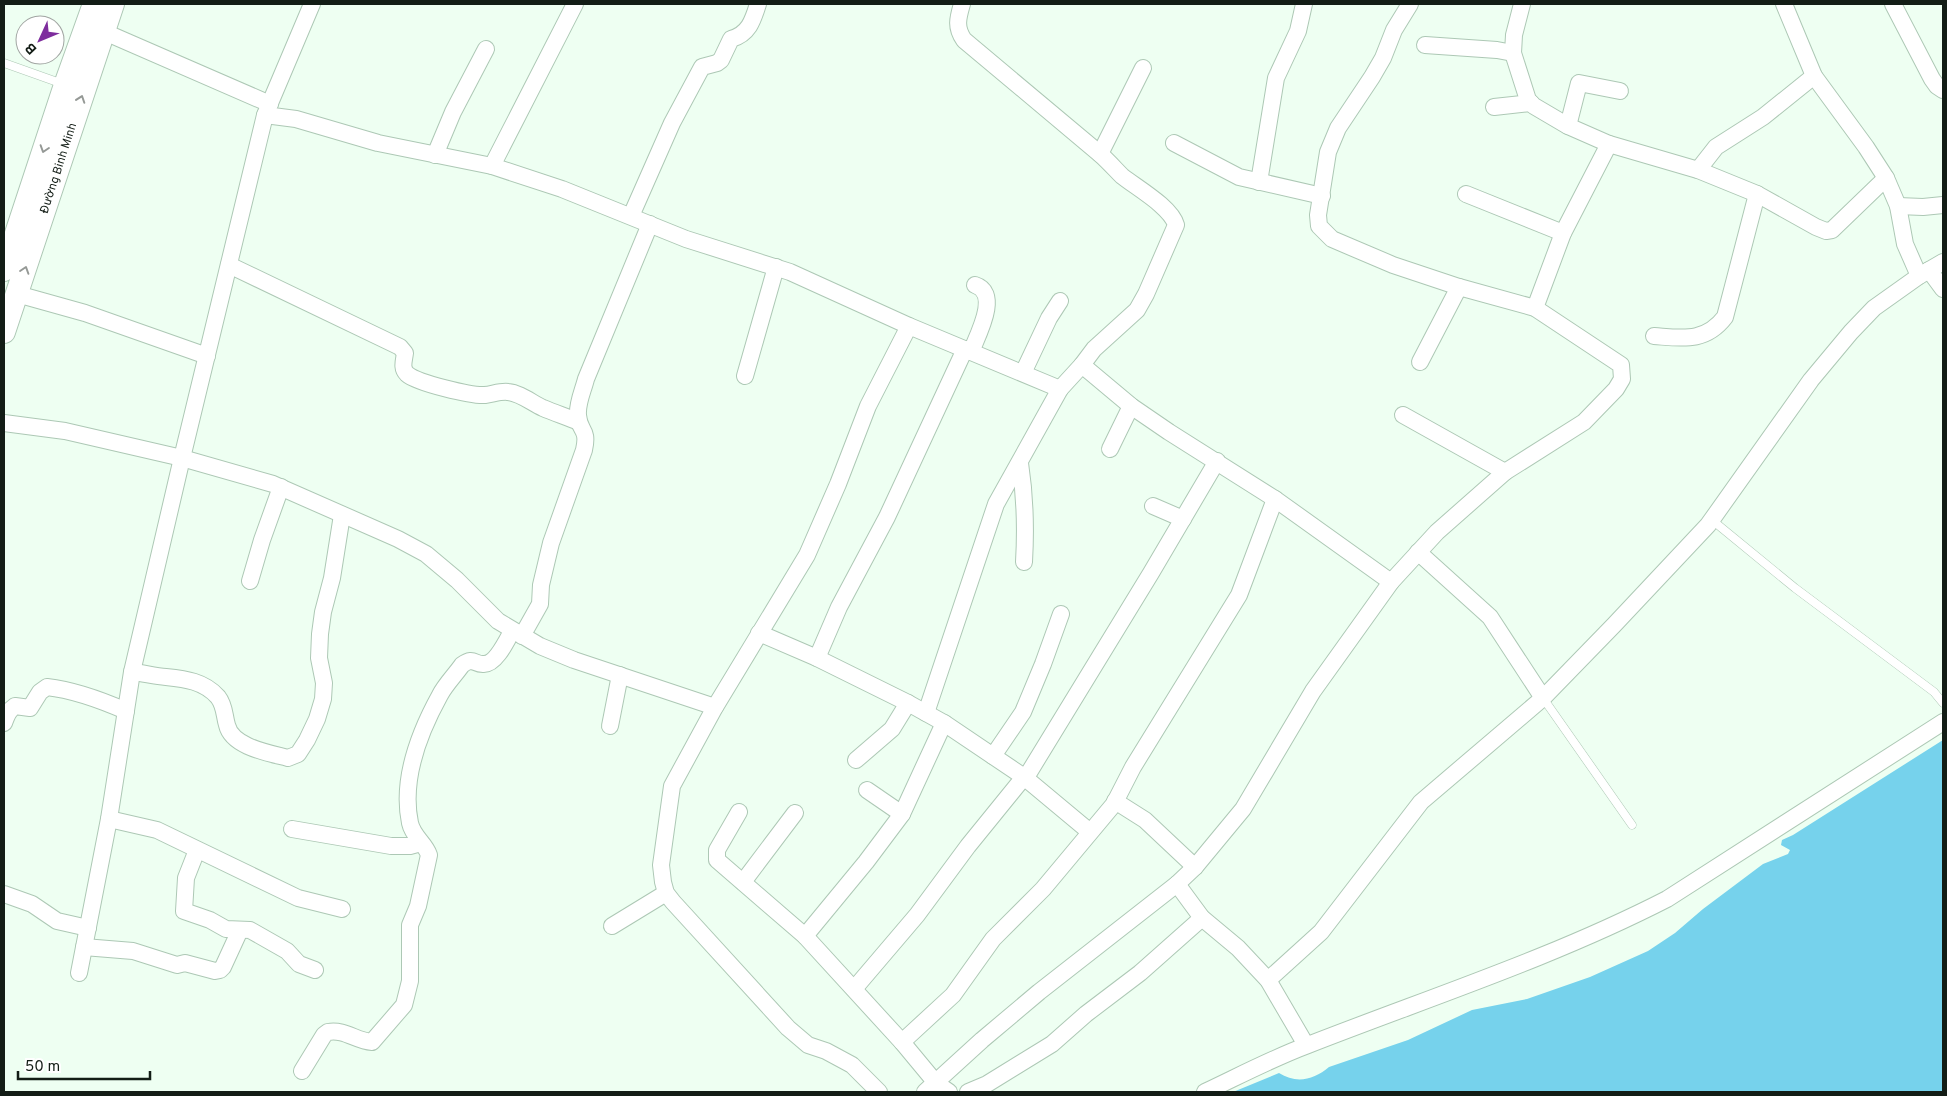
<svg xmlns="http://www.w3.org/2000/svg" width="1947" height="1096" font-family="Overpass,sans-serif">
  <rect width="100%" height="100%" fill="#eefff2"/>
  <!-- water -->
  <path fill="#76d2ec" d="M1943 740V1092H1233L1279 1073C1296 1084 1314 1080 1329 1067L1408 1040 1472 1010 1527 999 1590 977 1648 951 1675 933 1703 909 1763 864 1788 854 1790 850 1781 845 1782 840 1793 835Z"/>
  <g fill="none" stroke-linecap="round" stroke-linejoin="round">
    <!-- lane casing -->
    <g stroke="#adc8b5" stroke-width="9">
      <g id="lane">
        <path d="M4 63 63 84"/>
        <path d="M1712 520 1795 588 1934 692 1943 703"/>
        <path d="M1543 698 1632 825"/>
      </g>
    </g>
    <!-- street casing -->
    <g stroke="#adc8b5" stroke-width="18">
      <g id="street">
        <path d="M962 4C958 18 955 27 964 40L1100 154C1108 161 1115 169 1122 176 1137 188 1171 207 1176 225L1146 294 1137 310 1094 349 1082 365"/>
        <path d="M1522 4 1514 35 1513 53 1528 100 1534 106 1568 126 1609 144 1698 170 1757 194 1816 227 1826 231 1832 230 1886 178"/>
        <path d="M1784 4 1814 76 1866 147 1886 178 1898 206 1905 244 1919 276"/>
        <path d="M1893 4 1932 79 1937 86 1943 90"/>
        <path d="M93 27 270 104"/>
        <path d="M1425 45 1497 50 1513 53"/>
        <path d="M1494 107 1531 103"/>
        <path d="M265 115 296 119 378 143 492 166 562 189 686 239 790 272 909 326 1060 389 1082 365 1131 406 1169 432 1275 499 1391 582"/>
        <path d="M1568 126 1579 83 1620 91"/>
        <path d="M1174 143 1239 177 1322 196"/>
        <path d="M1100 154 1143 68"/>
        <path d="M435 155 453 112 486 49"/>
        <path d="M492 166 575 4"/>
        <path d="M1698 170 1716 147 1763 117 1814 76"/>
        <path d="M1259 182 1276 78 1298 31 1304 4"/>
        <path d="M1466 194 1563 233"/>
        <path d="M1898 206 1923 207 1943 205"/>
        <path d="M631 216 672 123 702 67 717 63 721 60 731 39C749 34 753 20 758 4"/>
        <path d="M229 265 400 347 405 353C404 361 401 368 407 374 417 383 472 396 485 395 493 394 501 391 508 392 520 393 532 403 543 408 555 413 567 417 579 422"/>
        <path d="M1929 270 1943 289"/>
        <path d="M17 294 85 313 207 356"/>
        <path d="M1535 308 1563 233 1609 144"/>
        <path d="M1654 336C1682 338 1705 343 1725 317L1757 194"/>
        <path d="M971 352C977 336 1001 293 975 285"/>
        <path d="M1420 362 1459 287"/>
        <path d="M1023 373 1049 318 1060 301"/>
        <path d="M745 376 776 267"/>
        <path d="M1403 415 1505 472"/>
        <path d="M4 423 65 431 182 458 273 484 398 539 426 554 457 580 498 621 540 646 574 660 715 707"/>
        <path d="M1110 449 1131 406"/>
        <path d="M1020 463C1025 496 1026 528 1024 562"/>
        <path d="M1153 506 1183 519"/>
        <path d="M1418 552 1490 617 1543 698"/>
        <path d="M250 581 262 540 281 487"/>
        <path d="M759 633 817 658 908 703 944 723 1024 777 1090 832"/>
        <path d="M522 636 540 604 541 585 551 543 584 450C589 428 579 432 578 415 577 403 583 391 586 379L650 224"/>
        <path d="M817 658 839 607 887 517 965 349"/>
        <path d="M132 672C143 673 154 676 166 677 185 679 204 681 218 697 225 706 224 715 227 725 232 747 269 753 288 758L298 754 307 740 317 719 323 699 324 683 319 658 320 634 323 612 332 578 342 515"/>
        <path d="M926 713 996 504 1060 389"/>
        <path d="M4 723C7 715 9 710 15 706L30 708 40 692 47 687C73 690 101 700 126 711"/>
        <path d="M610 726 620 675"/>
        <path d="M993 756 1023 712 1043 664 1061 614"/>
        <path d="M856 760 892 729 908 703"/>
        <path d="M1025 779 1151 573 1217 461"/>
        <path d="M867 790 902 814"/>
        <path d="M1115 801 1145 820 1195 867"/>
        <path d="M739 812 717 850V860L805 936 902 1042 936 1083 949 1092"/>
        <path d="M109 819 157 830 298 898 342 909"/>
        <path d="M292 829 391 846H410L421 843"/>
        <path d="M197 850 186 878 184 911 210 920 226 929 250 930 287 951 299 964 315 970"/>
        <path d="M743 882 795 813"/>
        <path d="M1177 884 1202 918 1238 948 1268 980 1306 1045"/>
        <path d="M4 894 32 904 57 921 88 928"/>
        <path d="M612 926 666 893"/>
        <path d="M805 936 866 862 902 814 944 723"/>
        <path d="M84 947 133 951 177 965 185 963 215 971 220 970 223 967 240 930"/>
        <path d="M79 973 109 819 132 672 182 458 265 115 312 4"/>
        <path d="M1268 980 1321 932 1421 802 1543 698 1614 625 1708 525 1811 380 1851 332 1874 308 1919 276 1943 262"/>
        <path d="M854 989 917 915 968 846 1024 777"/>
        <path d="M902 1042 953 995 993 939 1043 889 1114 804 1133 767 1239 595 1275 499"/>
        <path d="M302 1071 324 1035 328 1032C345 1029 356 1041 372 1042L404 1005 410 981V925L418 906 429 855C425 843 413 837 410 823 401 780 419 733 440 695 445 685 455 675 462 665 474 656 474 665 484 664 496 664 507 640 512 631"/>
        <path d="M879 1092 852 1065 826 1051 808 1045 788 1028 673 902 666 893 663 882 661 865 672 786 715 707 807 555 838 484 868 406 909 326"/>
        <path d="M925 1092 982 1040 1039 992 1177 884 1195 867 1243 809 1313 691 1391 582 1437 532 1505 472 1584 422 1616 389 1622 379 1621 365 1535 308 1459 287 1393 265 1332 239 1319 226 1318 215 1328 152 1338 128 1372 77 1383 58 1394 30 1410 4"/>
        <path d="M968 1092 987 1084 1052 1044 1086 1014 1140 973 1202 918"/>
        <path d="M1205 1092C1239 1076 1273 1058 1308 1045 1428 998 1552 958 1667 899L1943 722"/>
      </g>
    </g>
    <!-- secondary casing -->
    <g stroke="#adc8b5" stroke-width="24">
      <g id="secondary">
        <path d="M4 270 65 85 94 4"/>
        <path d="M4 332 113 4"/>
      </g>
    </g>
    <!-- lane -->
    <use href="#lane" stroke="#fff" stroke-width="8"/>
    <!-- street -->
    <use href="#street" stroke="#fff" stroke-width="16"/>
    <!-- secondary -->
    <use href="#secondary" stroke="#fff" stroke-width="22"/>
  </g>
  <!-- one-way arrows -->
  <defs><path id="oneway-chevron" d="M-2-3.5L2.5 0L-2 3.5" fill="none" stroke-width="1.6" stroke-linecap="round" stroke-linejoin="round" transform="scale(1.25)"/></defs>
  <g stroke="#959996">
    <use href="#oneway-chevron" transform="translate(81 99) rotate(-71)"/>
    <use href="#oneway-chevron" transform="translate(44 149) rotate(108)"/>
    <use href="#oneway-chevron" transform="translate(25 270) rotate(-72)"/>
  </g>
  <g text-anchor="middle" stroke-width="5" stroke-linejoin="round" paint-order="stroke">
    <!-- street labels -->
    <g font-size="12" fill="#131d16" stroke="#fff">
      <text transform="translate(58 168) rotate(-72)" y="4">Đường Binh Minh</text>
    </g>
  </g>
  <!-- border -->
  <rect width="1947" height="1096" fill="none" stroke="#131d16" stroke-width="10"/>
  <!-- north arrow -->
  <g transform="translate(40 40) rotate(226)"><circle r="24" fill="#ffffff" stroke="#a1a5a2"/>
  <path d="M0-4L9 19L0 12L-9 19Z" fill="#7e2d9d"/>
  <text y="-8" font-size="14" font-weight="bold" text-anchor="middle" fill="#131d16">B</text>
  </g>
  <!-- scale -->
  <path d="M18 1071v8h132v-8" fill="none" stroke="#131d16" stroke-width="2.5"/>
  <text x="25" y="1071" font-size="15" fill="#131d16" stroke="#ffffff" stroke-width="4" paint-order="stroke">50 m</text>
</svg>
